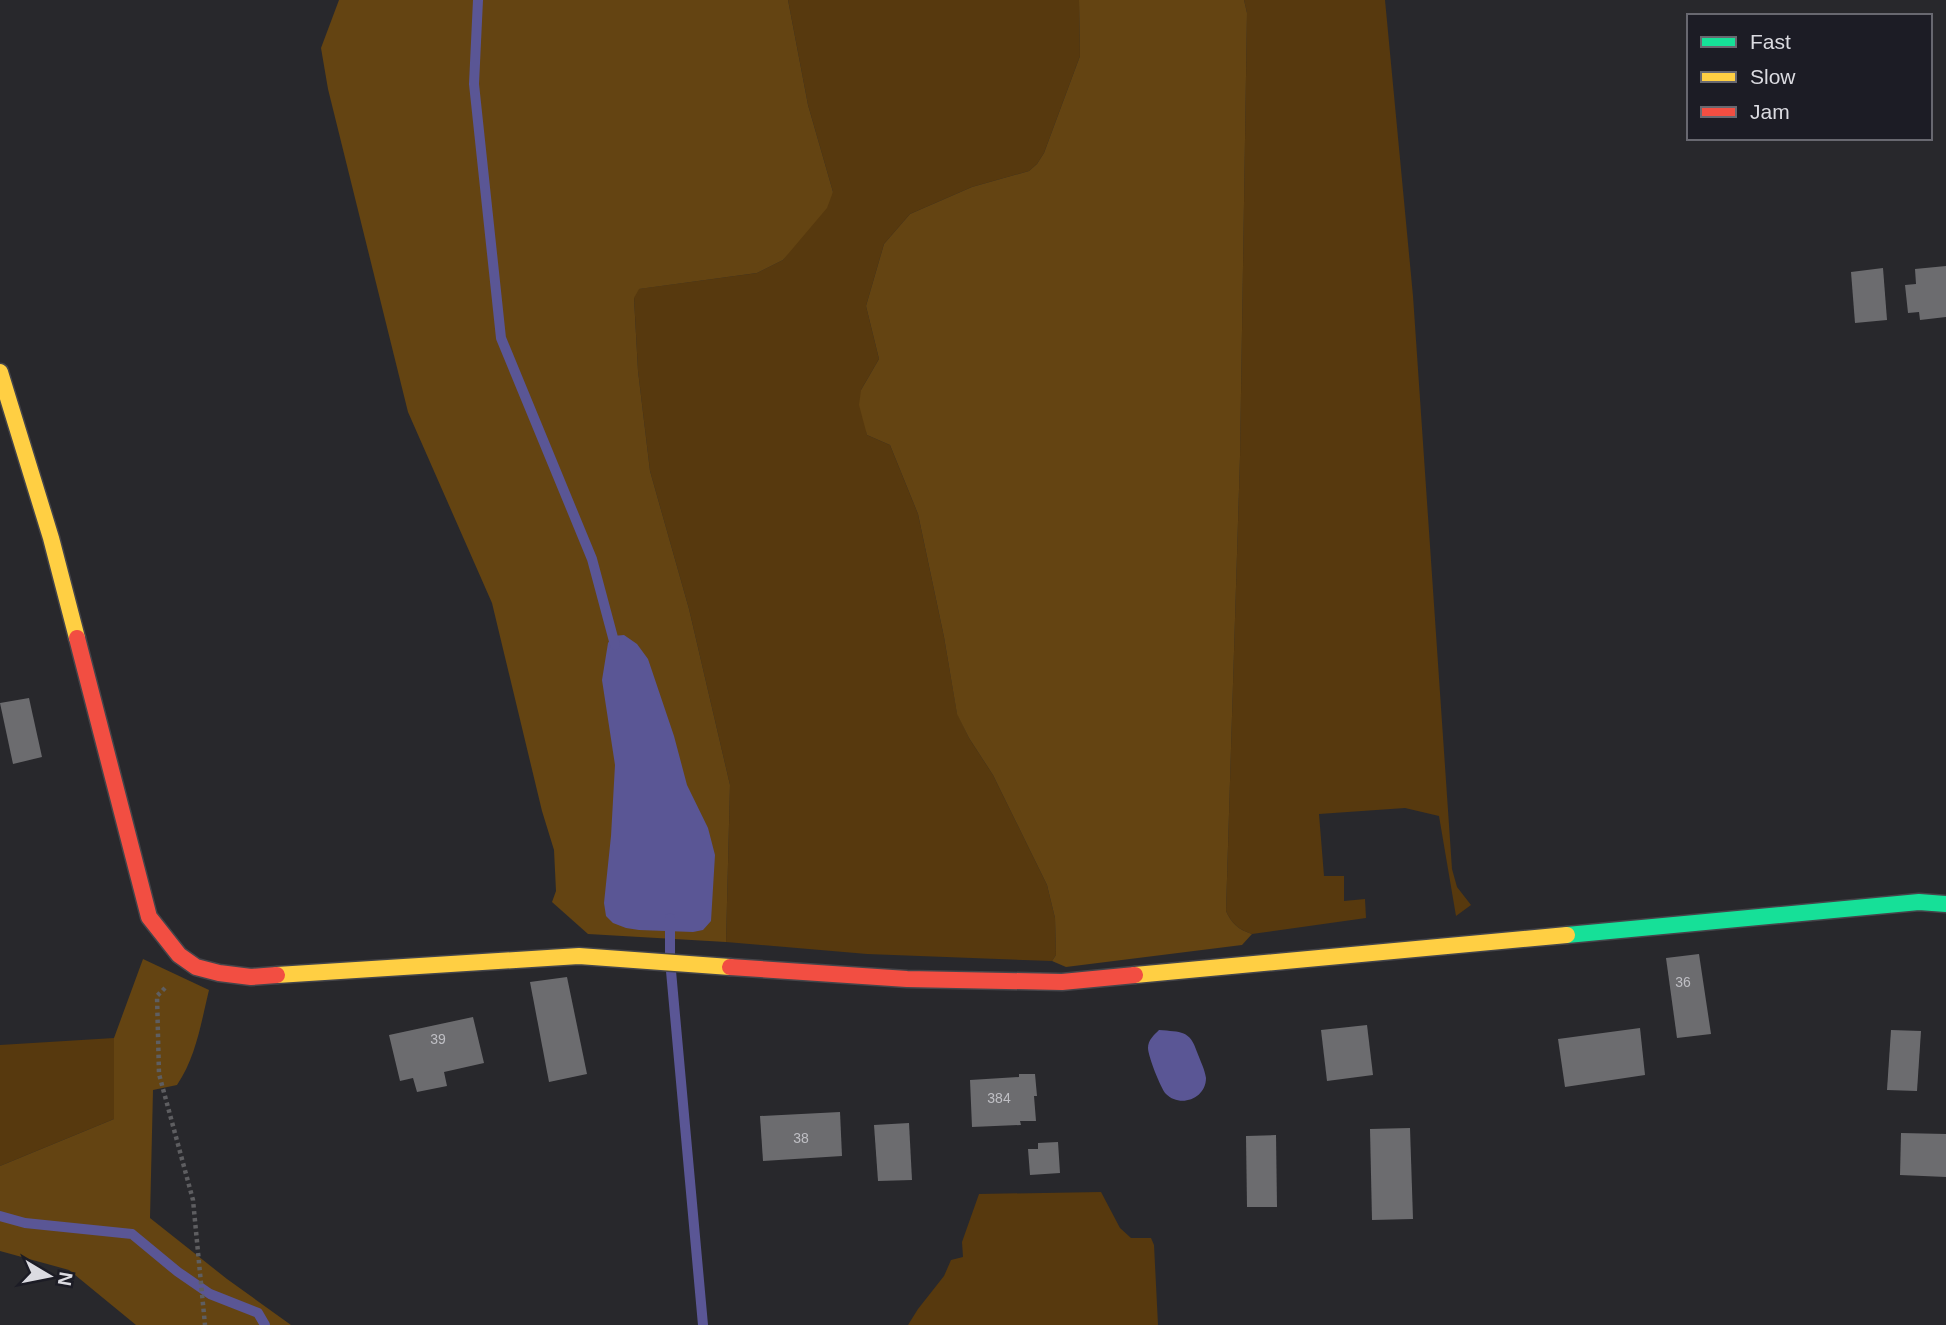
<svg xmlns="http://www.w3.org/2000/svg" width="1946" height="1325" font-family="Arial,sans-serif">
  <rect width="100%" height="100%" fill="#28282c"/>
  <!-- green -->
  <g fill="#57390e">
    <path d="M788 0H1079L1080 56 1044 153 1037 164 1029 171 972 187 910 214 884 244 866 306 879 359 861 390 867 435 890 445 918 514 944 637 957 713 969 738 993 775 1047 885 1055 918 1056 955 1052 961 867 954 726 942 730 785 689 609 650 471 638 371 634 297 638 289 757 273 783 260 833 192 808 105Z"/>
    <path d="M1244 0H1385L1413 296 1452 869 1457 887 1471 905 1456 916 1439 816 1405 808 1319 814 1324 876H1344V901L1365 899 1366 918 1252 934C1239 930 1231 923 1226 911L1240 457 1247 13Z"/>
    <path d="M114 1038V1119L0 1166V1045Z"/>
    <path d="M1101 1192 1120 1228 1131 1238H1151L1154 1245 1158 1325H908L918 1309 944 1276 951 1260 963 1257 962 1242 979 1194Z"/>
  </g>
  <!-- forest -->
  <g fill="#644412">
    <path d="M339 0H788L808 105 833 192 827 208 783 260 757 273 639 289 634 298 638 371 650 471 689 609 730 785 726 942 588 934 552 902 556 891 554 850 542 811 492 603 408 412 328 89 321 48Z"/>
    <path d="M1079 0H1244L1247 13 1240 457 1226 911C1231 923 1239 930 1252 934L1242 945 1066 967 1052 961 1056 955 1055 918 1047 885 993 775 969 738 957 714 944 637 918 514 890 445 867 435 859 405 861 390 879 359 866 306 884 244 910 214 972 187 1029 171 1037 164 1044 153 1080 56Z"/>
    <path d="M143 959 209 990C201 1023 196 1057 177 1085L153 1090 150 1218 227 1279 291 1325H136L69 1270 0 1251V1166L114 1119V1038Z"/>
  </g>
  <!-- water -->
  <g fill="#5a5695">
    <path d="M624 635 637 644 648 659 674 736 687 785 708 828 715 855 711 921 703 930 693 932 639 930 626 928 613 923 606 916 604 903 611 836 615 765 602 680 608 643 613 636Z"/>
    <path d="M1159 1030C1181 1032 1190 1030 1197 1052 1200 1060 1205 1070 1206 1078 1206 1099 1180 1108 1166 1094 1161 1089 1148 1056 1148 1048 1148 1040 1154 1035 1159 1030Z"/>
  </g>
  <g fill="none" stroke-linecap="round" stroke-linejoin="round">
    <!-- stream -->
    <g stroke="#5a5695" stroke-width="10">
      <path d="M478 0 474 84 501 338 592 559 615 645"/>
      <path d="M670 956V918"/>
      <path d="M671 971 703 1325"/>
      <path d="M0 1216 25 1223 132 1234 178 1272 210 1294 258 1313 265 1325"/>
    </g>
  </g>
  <!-- building -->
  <g fill="#6c6c6f">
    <path d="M1946 266V317L1920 320 1919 312 1908 313 1905 285 1916 284 1915 269Z"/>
    <path d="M1883 268 1887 320 1855 323 1851 272Z"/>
    <path d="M29 698 42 757 13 764 0 703Z"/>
    <path d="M1699 954 1711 1034 1677 1038 1666 958Z"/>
    <path d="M567 977 587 1074 549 1082 530 982Z"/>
    <path d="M473 1017 484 1063 444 1072 447 1086 417 1092 413 1078 400 1081 389 1035Z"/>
    <path d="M1367 1025 1373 1075 1327 1081 1321 1030Z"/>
    <path d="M1640 1028 1645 1075 1565 1087 1558 1039Z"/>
    <path d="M1891 1030 1921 1031 1917 1091 1887 1090Z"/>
    <path d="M1019 1074H1035L1037 1096H1034L1036 1121H1020L1021 1125 972 1127 970 1080 1019 1077Z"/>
    <path d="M840 1112 842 1156 763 1161 760 1116Z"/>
    <path d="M909 1123 912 1180 878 1181 874 1125Z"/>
    <path d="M1410 1128 1413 1219 1372 1220 1370 1129Z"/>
    <path d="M1901 1133 1946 1134V1177L1900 1175Z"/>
    <path d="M1276 1135 1277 1207H1247L1246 1136Z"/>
    <path d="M1058 1142 1060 1173 1030 1175 1028 1149H1038V1143Z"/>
  </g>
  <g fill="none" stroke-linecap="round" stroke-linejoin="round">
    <!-- fast casing -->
    <g stroke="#45454a" stroke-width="19">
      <path id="fast" d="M1567 935 1919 902 1946 904"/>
    </g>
    <!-- slow casing -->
    <g stroke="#45454a" stroke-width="19">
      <g id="slow">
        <path d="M0 372 51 538 77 638"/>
        <path d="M277 975 579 956 730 967"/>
        <path d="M1135 975 1567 935"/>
      </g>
    </g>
    <!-- jam casing -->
    <g stroke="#45454a" stroke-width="19">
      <g id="jam">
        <path d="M77 638 149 917 179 955 196 967 219 973 251 977 277 975"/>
        <path d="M730 967 907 979 1062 982 1135 975"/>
      </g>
    </g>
    <!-- path -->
    <path stroke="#5e5e61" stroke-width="4.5" stroke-dasharray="3.5 3.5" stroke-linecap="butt" d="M165 988 157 996 159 1074 193 1200 205 1325"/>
    <!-- fast -->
    <use href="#fast" stroke="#16e098" stroke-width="16"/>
    <!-- slow -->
    <use href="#slow" stroke="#ffcf43" stroke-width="16"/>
    <!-- jam -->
    <use href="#jam" stroke="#f24e42" stroke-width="16"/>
  </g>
  <g text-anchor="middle" stroke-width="7" stroke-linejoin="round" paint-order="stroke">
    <!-- number labels -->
    <g font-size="14" fill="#bfbfc4">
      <text x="1683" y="987">36</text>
      <text x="438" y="1044">39</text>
      <text x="999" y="1103">384</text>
      <text x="801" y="1143">38</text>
    </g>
  </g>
  <!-- legend -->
  <rect x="1687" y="14" width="245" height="126" fill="#1c1c25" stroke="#686870" stroke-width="2"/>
  <rect x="1701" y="37" width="35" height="10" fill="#16e098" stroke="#686870" stroke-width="2"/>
  <text x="1750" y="49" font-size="21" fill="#dbdbe1">Fast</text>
  <rect x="1701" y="72" width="35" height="10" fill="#ffcf43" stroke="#686870" stroke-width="2"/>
  <text x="1750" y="84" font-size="21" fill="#dbdbe1">Slow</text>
  <rect x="1701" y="107" width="35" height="10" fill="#f24e42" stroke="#686870" stroke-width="2"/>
  <text x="1750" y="119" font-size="21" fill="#dbdbe1">Jam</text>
  <!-- north arrow -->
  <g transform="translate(49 1276) rotate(100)" stroke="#1c1c25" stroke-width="5" paint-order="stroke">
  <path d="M0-5L12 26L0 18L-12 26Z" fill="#dbdbe1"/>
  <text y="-10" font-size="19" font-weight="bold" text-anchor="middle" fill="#dbdbe1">N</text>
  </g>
</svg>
